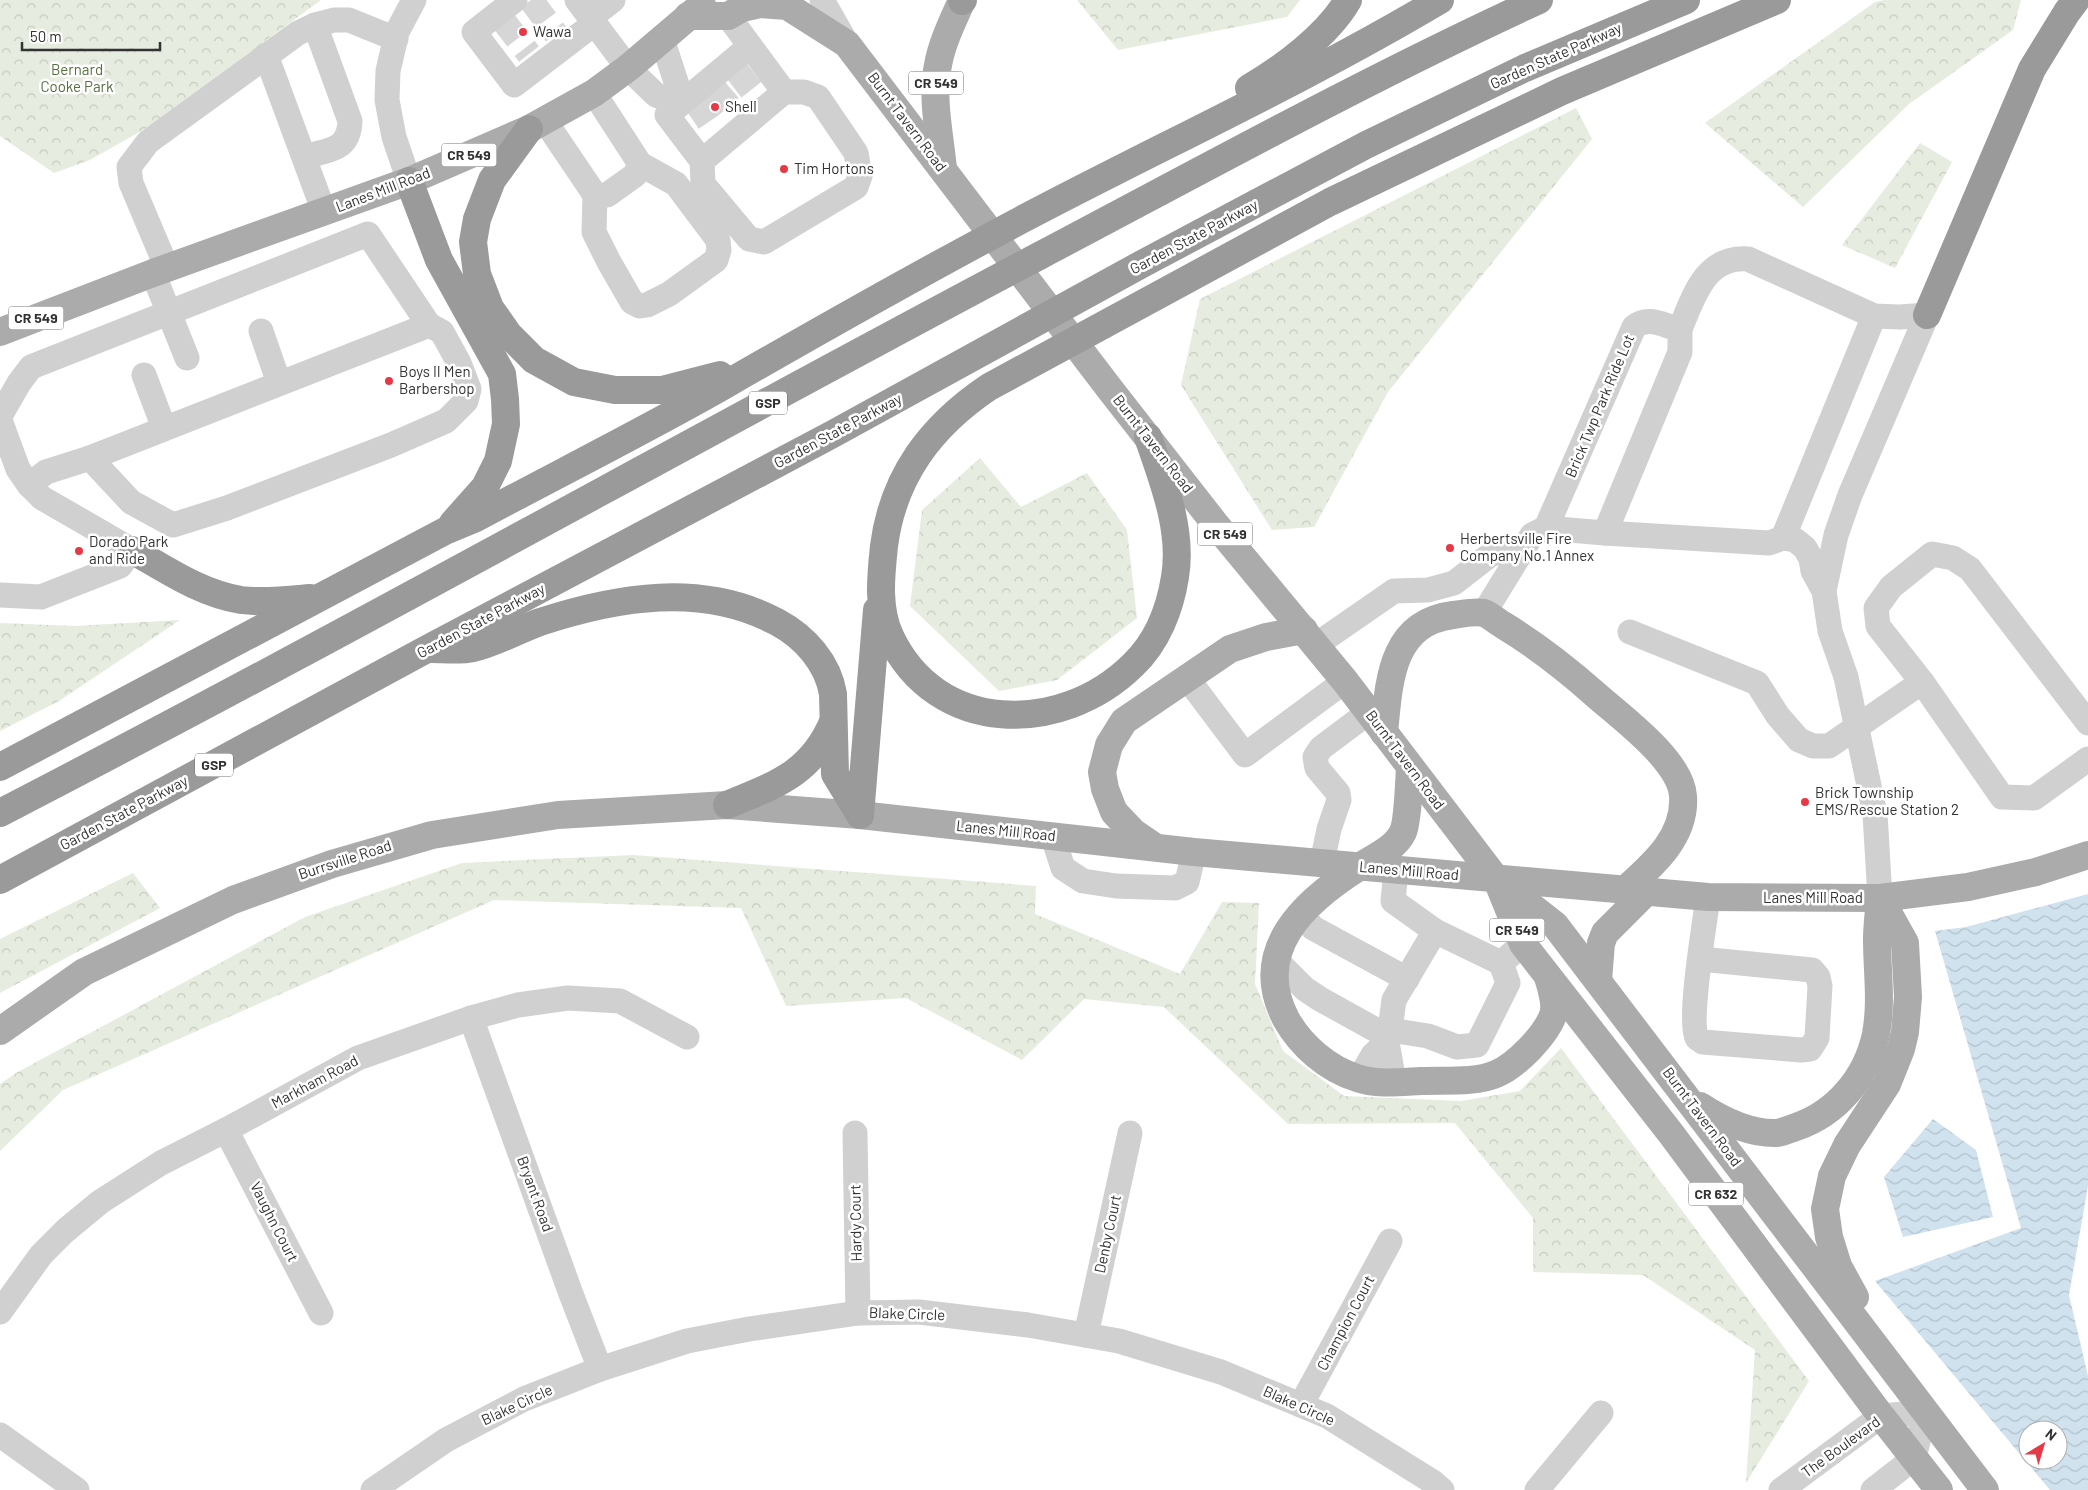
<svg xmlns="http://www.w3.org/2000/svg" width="2088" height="1490" font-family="Barlow,sans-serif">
  <defs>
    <pattern id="forest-crowns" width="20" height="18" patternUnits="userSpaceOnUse" patternTransform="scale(1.25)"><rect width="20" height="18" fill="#e6ecdf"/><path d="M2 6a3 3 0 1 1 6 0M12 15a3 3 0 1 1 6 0" fill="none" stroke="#c6cbc0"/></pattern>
    <pattern id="water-waves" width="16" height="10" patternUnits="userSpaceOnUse" patternTransform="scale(1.25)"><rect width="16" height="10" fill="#cfe2ee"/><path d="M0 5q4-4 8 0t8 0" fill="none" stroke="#b2c2cd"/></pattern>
  </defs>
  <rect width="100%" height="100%" fill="#fff"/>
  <!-- forest -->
  <g fill="url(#forest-crowns)">
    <path d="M0 0H321L150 126 90 160 54 173 0 136Z"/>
    <path d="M1077 0H1300L1287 17 1118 50Z"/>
    <path d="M1884 0H2021L2013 30 1909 104 1803 207 1705 123 1875 2Z"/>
    <path d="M1576 108 1592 139 1388 392 1314 527 1272 530 1181 385 1200 299Z"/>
    <path d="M1920 143 1952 162 1895 268 1842 245Z"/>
    <path d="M980 458 1021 507 1087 473 1127 530 1137 618 1057 680 999 691 910 606 922 510Z"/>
    <path d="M180 620 59 701 0 731V623L75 626Z"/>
    <path d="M633 855 1036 886 1035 914 1180 974 1222 902 1259 903 1255 984 1283 1051 1344 1096 1461 1101 1520 1091 1561 1048 1809 1381 1746 1483 1755 1350 1643 1275 1533 1272V1218L1455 1123 1288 1124 1164 1007 1084 999 1022 1060 906 998 786 1006 741 908 494 900 63 1090 0 1151V1084L16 1073 305 917 462 863Z"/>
    <path d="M133 873 160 908 0 993V939Z"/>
  </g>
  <!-- water -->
  <g fill="url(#water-waves)" fill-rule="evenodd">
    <path d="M2088 894V1186L2069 1295 2088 1376V1490H2050L1875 1281 2021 1228 1935 931 1966 927ZM2028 1430H2058V1460H2028Z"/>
    <path d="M1933 1119 1976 1150 1993 1217 1903 1237 1884 1177Z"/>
  </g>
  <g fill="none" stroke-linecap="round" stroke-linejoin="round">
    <!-- minor-tunnel -->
    <g stroke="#d6d6d6" stroke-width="25" stroke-dasharray="25 12" stroke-linecap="butt">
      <path d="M531 0 556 34"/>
      <path d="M502 19 529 54"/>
      <path d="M736 70 757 97"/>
      <path d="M713 87 735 113"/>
      <path d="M695 101 714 129"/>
    </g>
    <!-- minor -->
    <g stroke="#d0d0d0" stroke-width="25">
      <path d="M515 0 474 32 514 85 595 23"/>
      <path d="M577 0 628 68 656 95 672 101 678 88 662 39"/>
      <path d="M822 0 847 44"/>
      <path d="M728 16 784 92"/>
      <path d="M591 17 613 0"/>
      <path d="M266 55 324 212"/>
      <path d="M672 101 677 107 667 115 702 161 703 184 749 239 764 242 856 187 860 176 856 153 818 97 804 92H784L702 161"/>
      <path d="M677 107 750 46"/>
      <path d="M545 121 595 195H607L635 175 640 164 594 93"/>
      <path d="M305 157C329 149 349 151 350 121L315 25"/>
      <path d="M409 181 394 137 387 100 388 71 397 32 414 0"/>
      <path d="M595 195 594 232 609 262 632 302 640 306 647 305 669 294 716 260 719 250 718 240 676 184 640 164"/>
      <path d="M167 268 131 183 129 167 148 142 298 33 315 25 334 20H349L396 39"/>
      <path d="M153 273 187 358"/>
      <path d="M261 331 279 383"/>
      <path d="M144 375 164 428"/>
      <path d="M0 416 19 383 31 367 368 234 429 325 90 458 46 472 29 485"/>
      <path d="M0 420 18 469 29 485 42 498 132 550 120 566 41 597 0 595"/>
      <path d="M90 458 131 502 173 525 227 508 391 445 446 421 466 401 469 389 459 363 442 332 429 325"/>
      <path d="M1546 528 1634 327C1649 315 1663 326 1680 329 1694 296 1705 256 1748 259L1874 316 1900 317 1927 315 1850 495 1836 535 1824 591"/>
      <path d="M1605 533 1680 352V329"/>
      <path d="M1783 538 1874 316"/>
      <path d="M1484 613 1532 535 1546 528 1605 533 1769 543 1783 538 1795 540 1805 548 1811 559 1813 571 1824 591 1830 631 1846 677 1875 814 1880 898"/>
      <path d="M1630 632 1757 683 1778 716 1799 740 1813 746H1829L1922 682 1878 626 1876 608 1891 587 1932 554 1953 558 1970 569 2088 723"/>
      <path d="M1316 645 1394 591 1428 590 1454 583 1490 555 1499 552 1519 556"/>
      <path d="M1187 678 1245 755 1345 681"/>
      <path d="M1922 682 2002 797 2034 798 2088 759"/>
      <path d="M1053 837 1063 868 1083 881 1116 886 1175 888 1187 882 1194 852"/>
      <path d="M1322 863 1329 829 1339 800 1338 793 1317 768 1315 757 1321 748 1369 712"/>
      <path d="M1396 870 1393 901 1435 931 1501 963"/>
      <path d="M1301 914 1313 928 1407 979"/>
      <path d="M1275 959 1305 989 1320 999 1376 1030H1390L1394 1000 1435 931"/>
      <path d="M1700 959 1812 970 1818 977 1820 986 1817 1038 1810 1049 1801 1050 1715 1043 1703 1042 1697 1038C1688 1020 1705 922 1708 897"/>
      <path d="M471 1018 571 1294 600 1369"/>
      <path d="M1387 1042 1390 1030 1428 1036 1457 1047 1477 1045 1508 983 1501 963 1523 944"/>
      <path d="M1359 1079 1373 1055 1387 1042 1394 1082"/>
      <path d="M226 1130 321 1313"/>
      <path d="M855 1133 858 1313"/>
      <path d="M0 1312 41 1255 65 1231 100 1202 161 1163 226 1130 358 1058 471 1018 518 1005 568 998 620 1001 687 1037"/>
      <path d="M1086 1335 1130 1133"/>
      <path d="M1301 1405 1390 1241"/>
      <path d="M0 1435 77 1490"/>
      <path d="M373 1490 446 1440 524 1399 600 1369 687 1341 749 1329 858 1313 919 1312 1028 1325 1119 1341 1221 1372 1327 1416 1433 1482 1442 1490"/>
      <path d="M1537 1490 1601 1413"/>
      <path d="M1781 1490 1881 1416 1925 1412 1914 1458 1873 1490"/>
    </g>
    <!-- major -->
    <g stroke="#ababab" stroke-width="28">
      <path d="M688 16H728L742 8 760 4 787 6 847 44 1109 388 1216 525 1345 681 1496 879 1555 925 1985 1490"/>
      <path d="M943 169C940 136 931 98 938 65 942 42 953 21 962 0"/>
      <path d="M0 332 153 273 409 181 529 129 594 93 628 68 702 5"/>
      <path d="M1384 733C1389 683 1390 623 1453 615 1462 614 1475 611 1484 613 1490 615 1497 622 1503 625 1536 645 1568 670 1596 695 1622 718 1681 761 1683 796 1686 836 1654 864 1626 889"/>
      <path d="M1410 768C1409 782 1408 821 1403 832 1395 849 1373 858 1359 867 1305 901 1250 950 1286 1019 1301 1046 1328 1069 1357 1078 1377 1085 1401 1082 1421 1081 1444 1080 1476 1083 1496 1074 1516 1066 1546 1035 1553 1015 1557 1004 1551 988 1548 977"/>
      <path d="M1155 847 1133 832 1114 812 1105 789 1102 772 1109 745 1124 721 1230 649 1266 637 1304 630"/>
      <path d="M1497 880 1523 944 1672 1135 1881 1416 1939 1490"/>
      <path d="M1598 981 1601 943 1605 933 1647 891"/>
      <path d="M0 1031 84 972 233 900 332 864 432 835 558 815 727 805 860 815 1194 852 1708 897 1880 898 1968 887 2036 872 2088 855"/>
      <path d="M1700 1106C1723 1121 1749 1134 1777 1133 1783 1132 1790 1129 1796 1127 1837 1113 1867 1077 1876 1034 1882 1000 1877 973 1877 939 1877 926 1879 912 1880 898"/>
      <path d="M1855 1297 1838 1266 1829 1237 1825 1209 1832 1176 1847 1145 1887 1084 1901 1049 1905 1032 1908 997 1905 943 1880 898"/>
    </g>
    <!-- highway -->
    <g stroke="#9a9a9a" stroke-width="28">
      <path d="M962 1 963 0"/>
      <path d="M1249 88C1283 68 1328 35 1348 0"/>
      <path d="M529 129 492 180 477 219 473 242 477 274 490 308 509 335 534 360 574 382 615 390H662L720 375"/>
      <path d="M409 181 439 260 502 374 505 399 506 424 498 461 485 487 453 523"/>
      <path d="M1927 315 2032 69 2067 12 2076 0"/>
      <path d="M1148 437C1163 481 1183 530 1175 577 1170 609 1157 642 1133 665 1061 736 936 735 890 636 877 608 881 575 884 546 893 476 931 426 989 387L1330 202 1562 91 1777 0"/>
      <path d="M132 550C167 570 200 593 241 600 263 603 288 600 310 598"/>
      <path d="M431 649C444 649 460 651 473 648 493 644 520 629 540 622 617 597 702 582 777 622 805 637 828 663 833 694L835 774 860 815"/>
      <path d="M0 767 447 530 476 518C558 474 642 432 723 386 822 329 921 273 1021 220 1161 146 1304 81 1440 0"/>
      <path d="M727 805C775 785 811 774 833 722"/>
      <path d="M0 813C350 632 693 439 1041 255 1206 168 1369 78 1539 0"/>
      <path d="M860 815 877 610"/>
      <path d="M0 880 427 649 831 435 1142 264 1366 145 1525 68 1686 0"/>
    </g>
  </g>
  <!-- markers -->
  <g fill="#e63946" stroke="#fff" stroke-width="2">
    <circle cx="523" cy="32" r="5"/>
    <circle cx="715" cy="107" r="5"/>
    <circle cx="784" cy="169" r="5"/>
    <circle cx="389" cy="381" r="5"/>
    <circle cx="1450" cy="548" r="5"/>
    <circle cx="79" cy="551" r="5"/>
    <circle cx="1805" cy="802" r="5"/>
  </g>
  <g text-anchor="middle" stroke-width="5" stroke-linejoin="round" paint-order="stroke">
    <!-- shield labels -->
    <g fill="#fff" stroke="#707070" stroke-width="1">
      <rect x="908.5" y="71.5" width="55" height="23" rx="4"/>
      <rect x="441.5" y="143.5" width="55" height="23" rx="4"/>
      <rect x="8.5" y="306.5" width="55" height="23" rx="4"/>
      <rect x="749" y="391.5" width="38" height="23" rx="4"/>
      <rect x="1197.5" y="522.5" width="55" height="23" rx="4"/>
      <rect x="195" y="753.5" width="38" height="23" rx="4"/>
      <rect x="1489.5" y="918.5" width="55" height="23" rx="4"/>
      <rect x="1688.5" y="1182.5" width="55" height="23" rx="4"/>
    </g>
    <g font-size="14" font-weight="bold" fill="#333">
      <text x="936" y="88">CR 549</text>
      <text x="469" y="160">CR 549</text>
      <text x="36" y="323">CR 549</text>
      <text x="768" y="408">GSP</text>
      <text x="1225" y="539">CR 549</text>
      <text x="214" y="770">GSP</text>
      <text x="1517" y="935">CR 549</text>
      <text x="1716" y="1199">CR 632</text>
    </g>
    <!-- poi labels -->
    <g font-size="15" fill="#333" stroke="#fff" text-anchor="start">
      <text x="533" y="37">Wawa</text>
      <text x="725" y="112">Shell</text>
      <text x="794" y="174">Tim Hortons</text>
      <text x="399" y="377">Boys II Men<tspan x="399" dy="17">Barbershop</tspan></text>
      <text x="1460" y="544">Herbertsville Fire<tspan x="1460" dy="17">Company No.1 Annex</tspan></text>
      <text x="89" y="547">Dorado Park<tspan x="89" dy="17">and Ride</tspan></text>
      <text x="1815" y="798">Brick Township<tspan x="1815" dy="17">EMS/Rescue Station 2</tspan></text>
    </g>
    <!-- street labels -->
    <g font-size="15" fill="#333" stroke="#fff">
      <text transform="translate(1556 56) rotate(-24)" y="5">Garden State Parkway</text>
      <text transform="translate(907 122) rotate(53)" y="5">Burnt Tavern Road</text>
      <text transform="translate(383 190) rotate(-21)" y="5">Lanes Mill Road</text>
      <text transform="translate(1194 237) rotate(-28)" y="5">Garden State Parkway</text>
      <text transform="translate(1600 406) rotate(-67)" y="5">Brick Twp Park Ride Lot</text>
      <text transform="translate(838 431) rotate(-28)" y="5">Garden State Parkway</text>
      <text transform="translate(1153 444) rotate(52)" y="5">Burnt Tavern Road</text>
      <text transform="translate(481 621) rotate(-28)" y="5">Garden State Parkway</text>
      <text transform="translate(1405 760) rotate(53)" y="5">Burnt Tavern Road</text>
      <text transform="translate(124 813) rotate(-28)" y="5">Garden State Parkway</text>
      <text transform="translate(1006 831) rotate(6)" y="5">Lanes Mill Road</text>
      <text transform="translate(345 860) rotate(-18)" y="5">Burrsville Road</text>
      <text transform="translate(1409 871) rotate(5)" y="5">Lanes Mill Road</text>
      <text x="1813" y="903">Lanes Mill Road</text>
      <text transform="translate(315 1082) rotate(-28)" y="5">Markham Road</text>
      <text transform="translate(1702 1117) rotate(53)" y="5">Burnt Tavern Road</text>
      <text transform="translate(535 1194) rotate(70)" y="5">Bryant Road</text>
      <text transform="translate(274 1222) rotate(63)" y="5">Vaughn Court</text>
      <text transform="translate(856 1223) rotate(-91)" y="5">Hardy Court</text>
      <text transform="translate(1108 1234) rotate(-78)" y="5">Denby Court</text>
      <text transform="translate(907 1314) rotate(2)" y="5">Blake Circle</text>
      <text transform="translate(1346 1323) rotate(-62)" y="5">Champion Court</text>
      <text transform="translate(517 1405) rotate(-25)" y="5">Blake Circle</text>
      <text transform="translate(1299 1406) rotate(24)" y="5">Blake Circle</text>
      <text transform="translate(1841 1447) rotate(-36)" y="5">The Boulevard</text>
    </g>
    <!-- park labels -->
    <g font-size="15" fill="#56703f" stroke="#fff">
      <text x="77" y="75">Bernard<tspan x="77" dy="17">Cooke Park</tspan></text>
    </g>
  </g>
  <!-- north arrow -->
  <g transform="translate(2043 1445) rotate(38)"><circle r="24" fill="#ffffff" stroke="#adadad"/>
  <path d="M0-4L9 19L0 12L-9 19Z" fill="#e63946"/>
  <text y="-8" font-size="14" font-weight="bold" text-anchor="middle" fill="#333333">N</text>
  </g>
  <!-- scale -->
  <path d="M22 42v8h138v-8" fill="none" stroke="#333333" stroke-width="2.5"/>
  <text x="30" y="42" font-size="15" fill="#333333" stroke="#ffffff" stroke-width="4" paint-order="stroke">50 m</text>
</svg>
